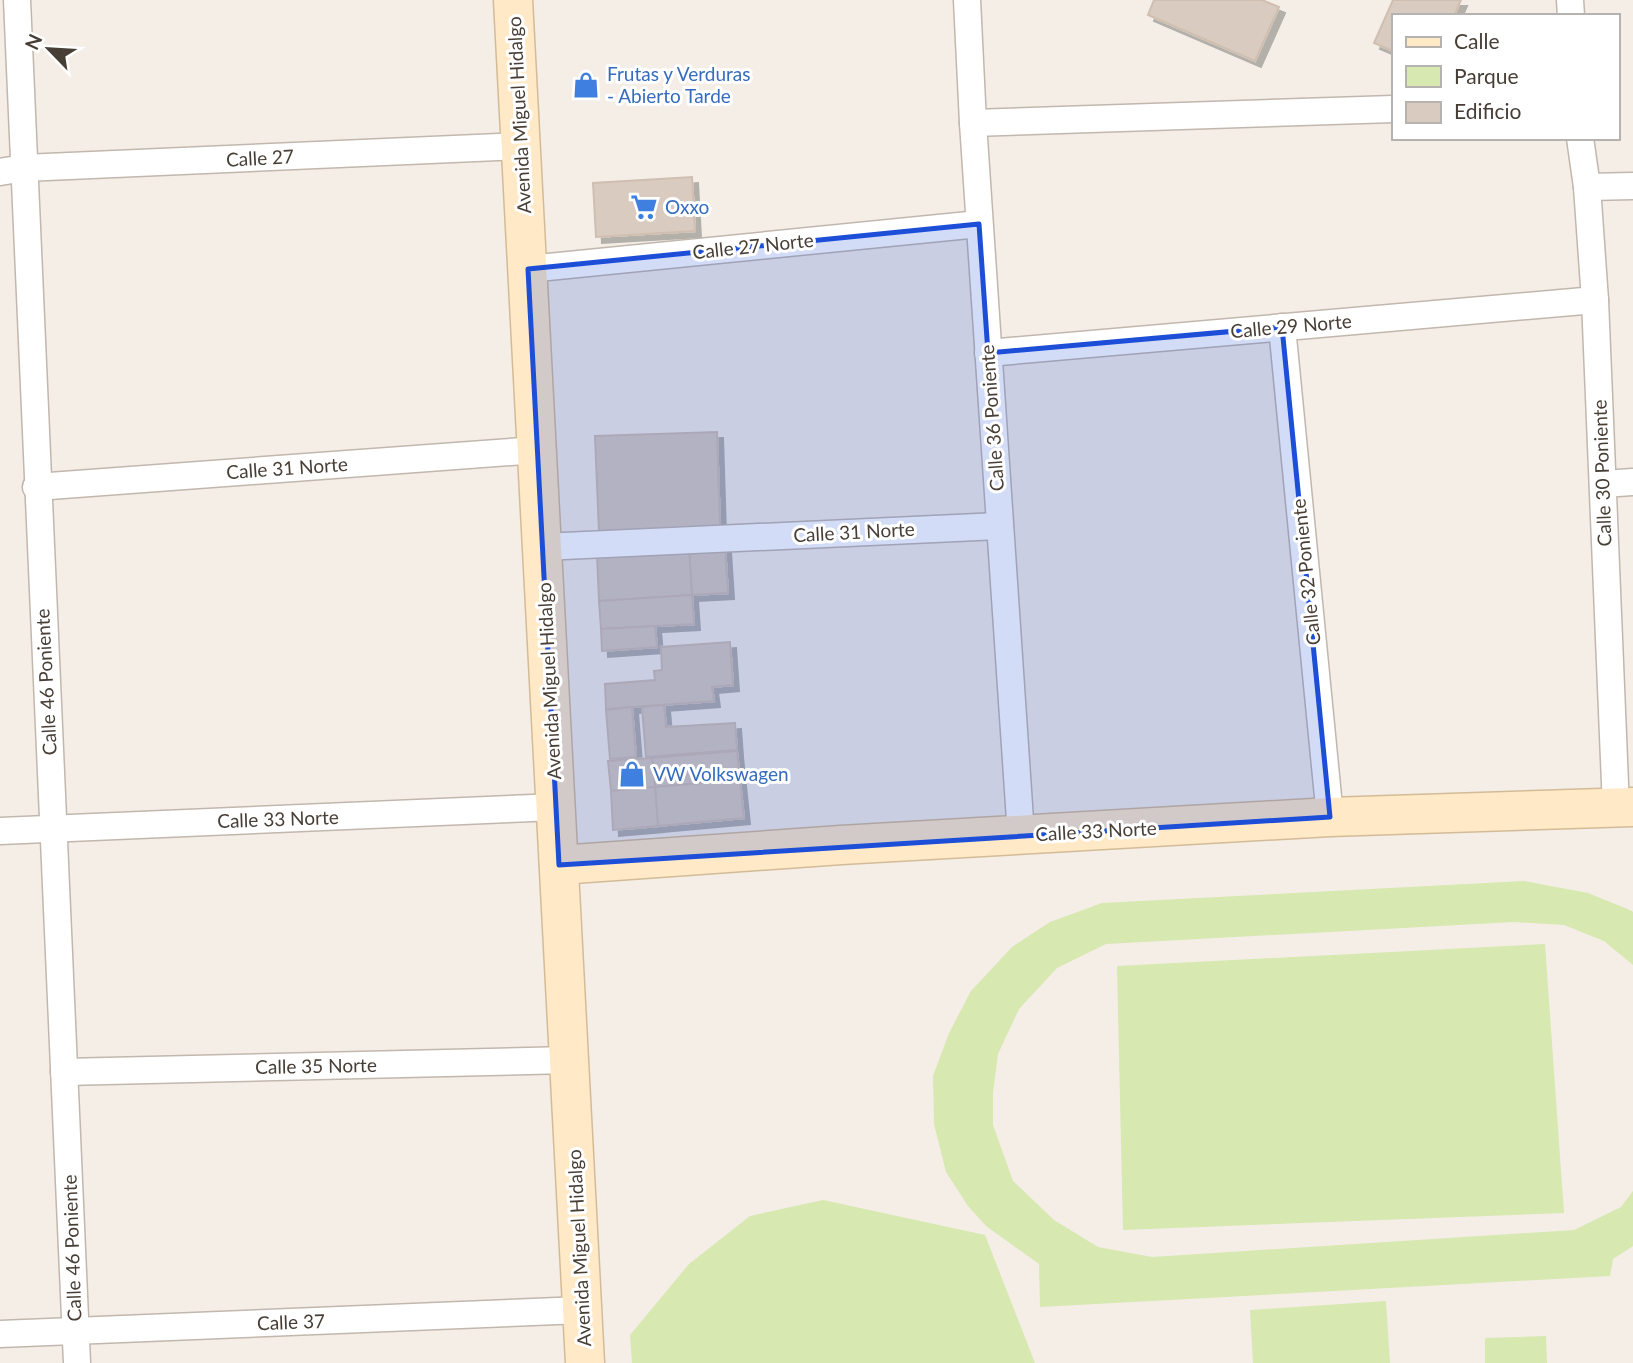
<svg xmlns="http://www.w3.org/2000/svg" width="1633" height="1363" font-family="Lato,sans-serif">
  <defs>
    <filter id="shadow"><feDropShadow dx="6" dy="6" stdDeviation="0" flood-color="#0004"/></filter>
  </defs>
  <rect width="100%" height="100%" fill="#f4eee7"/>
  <!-- green -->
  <g fill="#d7e8b0">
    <path d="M1524 881 1588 893 1630 910 1633 912V965L1604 941 1564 925 1514 922 1106 944 1057 968 1019 1009 998 1054 993 1093V1125L1013 1181 1054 1220 1098 1247 1152 1257 1574 1230 1621 1207 1633 1191V1246L1613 1259 1610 1276 1040 1307 1039 1264 986 1226 968 1206 946 1172 934 1124 933 1076 949 1033 971 991 1012 947 1050 922 1102 903Z"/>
    <path d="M1545 944 1564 1213 1123 1230 1117 966Z"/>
    <path d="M823 1200 985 1235 1035 1363H632L630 1335 689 1264 750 1216Z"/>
    <path d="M1386 1301 1390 1363H1253L1250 1310Z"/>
    <path d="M1546 1336 1547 1363H1485V1338Z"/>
  </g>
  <!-- building -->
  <g fill="#d9cbbf" stroke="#d0bfb0" stroke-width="2" filter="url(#shadow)">
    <path d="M1154 0H1262L1279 7 1255 61 1148 15Z"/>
    <path d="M1393 0H1461L1454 16H1393V51L1374 43Z"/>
    <path d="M692 177 695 231 596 237 593 183Z"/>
    <path d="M717 432 720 528 599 532 595 436Z"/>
    <path d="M725 546 728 593 692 595 689 548Z"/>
    <path d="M689 548 692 595 599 601 597 554Z"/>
    <path d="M692 595 694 624 601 629 599 601Z"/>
    <path d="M655 626 657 647 602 651 601 629Z"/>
    <path d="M730 642 733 685 712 687 714 701 606 709 605 684 655 680 654 671 662 670 661 647Z"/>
    <path d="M664 705 666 727 735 723 737 750 646 757 642 707Z"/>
    <path d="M632 707 636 757 610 759 606 710Z"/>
    <path d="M737 751 740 780 655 787 652 758Z"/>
    <path d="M652 758 655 787 611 791 608 761Z"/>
    <path d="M740 780 744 818 658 826 655 787Z"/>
    <path d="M655 787 658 826 613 830 611 791Z"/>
  </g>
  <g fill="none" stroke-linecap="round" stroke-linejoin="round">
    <!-- street casing -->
    <g stroke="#c2b7ad" stroke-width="29">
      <g id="street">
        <path d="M17 0 77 1363"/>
        <path d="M967 0 973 123 1021 835"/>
        <path d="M1570 0 1571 16"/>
        <path d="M973 123 1393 109"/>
        <path d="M1580 138 1587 187 1595 300 1616 808"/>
        <path d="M0 172 24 168 520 146"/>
        <path d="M1587 187 1633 186"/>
        <path d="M528 269 979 224"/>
        <path d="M1282 327 1330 817"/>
        <path d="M988 353 1595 300"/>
        <path d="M1603 484 1633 482"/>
        <path d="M36 487 537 450"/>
        <path d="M542 547 999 526"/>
        <path d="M0 831 556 807"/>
        <path d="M64 1072 569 1060"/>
        <path d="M0 1334 582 1310"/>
      </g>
    </g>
    <!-- secondary casing -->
    <g stroke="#d4bb97" stroke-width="41">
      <g id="secondary">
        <path d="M513 0 585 1363"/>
        <path d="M559 865 841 845 1330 817 1633 807"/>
      </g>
    </g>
    <!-- street -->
    <use href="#street" stroke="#fff" stroke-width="26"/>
    <!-- secondary -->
    <use href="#secondary" stroke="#ffe9c6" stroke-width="38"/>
  </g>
  <!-- marked area -->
  <path fill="#1d4ed8" fill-opacity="0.2" stroke="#1d4ed8" stroke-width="5" stroke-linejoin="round" d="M979 224 988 353 1282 327 1330 817 559 865 528 269Z"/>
  <!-- icons -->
  <defs>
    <g id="shop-bare" transform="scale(2.1)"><path d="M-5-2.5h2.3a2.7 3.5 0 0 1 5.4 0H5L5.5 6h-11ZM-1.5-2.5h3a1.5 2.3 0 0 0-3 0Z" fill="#3f7fe0" stroke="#fff" stroke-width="2.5" paint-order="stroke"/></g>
    <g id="supermarket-bare" transform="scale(2.1)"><path d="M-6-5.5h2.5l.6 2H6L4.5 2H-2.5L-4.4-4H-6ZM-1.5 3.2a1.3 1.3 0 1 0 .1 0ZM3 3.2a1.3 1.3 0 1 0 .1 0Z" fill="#3f7fe0" stroke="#fff" stroke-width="2.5" paint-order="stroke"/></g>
  </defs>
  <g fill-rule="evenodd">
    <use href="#shop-bare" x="586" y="85"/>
    <use href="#supermarket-bare" x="644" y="207"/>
    <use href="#shop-bare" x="632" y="774"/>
  </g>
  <g text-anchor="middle" stroke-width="6" stroke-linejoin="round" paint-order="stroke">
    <!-- shop labels -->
    <g font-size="19" fill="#366cbe" stroke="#fff" text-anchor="start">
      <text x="607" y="81">Frutas y Verduras<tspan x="607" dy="22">- Abierto Tarde</tspan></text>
      <text x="665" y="214">Oxxo</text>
      <text x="653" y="781">VW Volkswagen</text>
    </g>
    <!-- street labels -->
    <g font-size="19" fill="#473e36" stroke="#fff">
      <text transform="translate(519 115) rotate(-93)" y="7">Avenida Miguel Hidalgo</text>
      <text transform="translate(260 158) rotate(-3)" y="7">Calle 27</text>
      <text transform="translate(753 246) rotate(-6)" y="7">Calle 27 Norte</text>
      <text transform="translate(1291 326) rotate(-5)" y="7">Calle 29 Norte</text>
      <text transform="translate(992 418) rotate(-94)" y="7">Calle 36 Poniente</text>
      <text transform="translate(287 468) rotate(-4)" y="7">Calle 31 Norte</text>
      <text transform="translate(1602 473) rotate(-92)" y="7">Calle 30 Poniente</text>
      <text transform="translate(854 532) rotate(-3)" y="7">Calle 31 Norte</text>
      <text transform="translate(1306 572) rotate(-96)" y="7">Calle 32 Poniente</text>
      <text transform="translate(549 681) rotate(-93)" y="7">Avenida Miguel Hidalgo</text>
      <text transform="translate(46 682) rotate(-93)" y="7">Calle 46 Poniente</text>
      <text transform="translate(278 819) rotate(-2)" y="7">Calle 33 Norte</text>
      <text transform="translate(1096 831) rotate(-3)" y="7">Calle 33 Norte</text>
      <text transform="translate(316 1066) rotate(-1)" y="7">Calle 35 Norte</text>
      <text transform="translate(72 1248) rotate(-92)" y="7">Calle 46 Poniente</text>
      <text transform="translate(579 1248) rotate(-93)" y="7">Avenida Miguel Hidalgo</text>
      <text transform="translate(291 1322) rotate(-2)" y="7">Calle 37</text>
    </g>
  </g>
  <!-- legend -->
  <rect x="1392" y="14" width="228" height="126" fill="#ffffff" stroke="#b5b2af" stroke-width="2"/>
  <rect x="1406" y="37" width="35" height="10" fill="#ffe9c6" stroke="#b5b2af" stroke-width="2"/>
  <text x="1454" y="49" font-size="21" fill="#473e36">Calle</text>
  <rect x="1406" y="66" width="35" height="21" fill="#d7e8b0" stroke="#b5b2af" stroke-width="2"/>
  <text x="1454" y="84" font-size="21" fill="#473e36">Parque</text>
  <rect x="1406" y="102" width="35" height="21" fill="#d9cbbf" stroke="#b5b2af" stroke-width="2"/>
  <text x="1454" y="119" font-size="21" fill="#473e36">Edificio</text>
  <!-- north arrow -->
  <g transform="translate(49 49) rotate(295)" stroke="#ffffff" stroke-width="5" paint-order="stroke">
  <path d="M0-5L12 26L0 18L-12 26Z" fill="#473e36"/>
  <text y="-10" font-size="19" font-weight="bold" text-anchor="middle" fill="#473e36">N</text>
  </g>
</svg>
